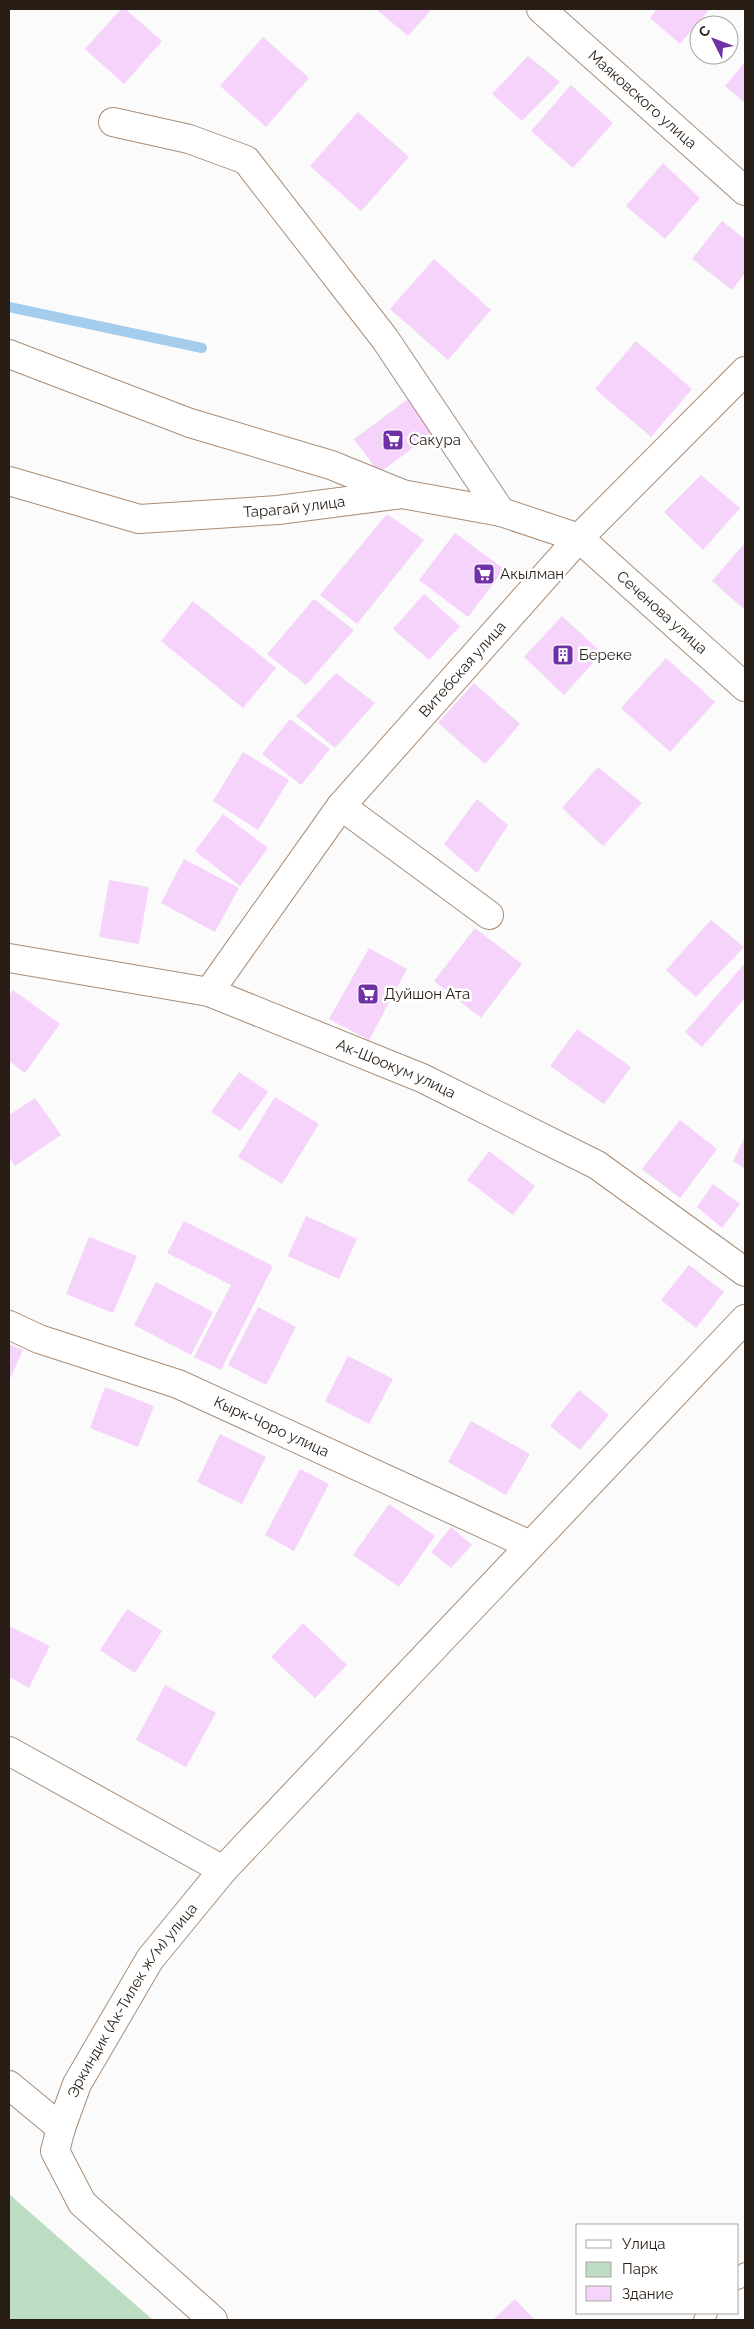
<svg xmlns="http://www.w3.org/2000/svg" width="754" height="2329" font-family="Raleway,sans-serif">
  <rect width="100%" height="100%" fill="#fbfbfb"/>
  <!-- green -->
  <path fill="#bcddc1" d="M9 2195H10L153 2320H9Z"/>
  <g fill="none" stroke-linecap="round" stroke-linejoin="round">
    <!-- stream -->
    <path stroke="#a3cced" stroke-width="10" d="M9 307 202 348"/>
  </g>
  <!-- building -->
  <g fill="#f6d3fa">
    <path d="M121 9H125L162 41 124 84 85 49Z"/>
    <path d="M376 9H432L408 36Z"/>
    <path d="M657 9H707L709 10 680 44 650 18Z"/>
    <path d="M263 37 309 78 266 127 220 86Z"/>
    <path d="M528 56 560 82 522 121 492 94Z"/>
    <path d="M745 62V103L725 86Z"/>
    <path d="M571 85 613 123 573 168 531 131Z"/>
    <path d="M358 112 409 157 361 211 310 166Z"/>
    <path d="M663 163 700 198 665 239 626 206Z"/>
    <path d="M722 221 745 239V273L732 290 692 259Z"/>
    <path d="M434 259 491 310 448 360 390 309Z"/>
    <path d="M636 341 692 389 651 437 595 389Z"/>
    <path d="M408 399 433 433 379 473 354 439Z"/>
    <path d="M701 475 740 508 703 550 664 512Z"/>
    <path d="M387 514 424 540 357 624 320 595Z"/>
    <path d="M455 533 504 569 468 617 419 580Z"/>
    <path d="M745 543V610L712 581Z"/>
    <path d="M424 594 460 626 429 660 393 629Z"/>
    <path d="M314 599 354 630 306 685 267 654Z"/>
    <path d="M193 601 276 668 243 708 161 641Z"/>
    <path d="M562 616 602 653 564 695 524 657Z"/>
    <path d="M666 658 715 702 670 752 621 708Z"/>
    <path d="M336 673 375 703 335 748 296 716Z"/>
    <path d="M474 683 520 724 485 764 438 723Z"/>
    <path d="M290 719 330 749 301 785 262 754Z"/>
    <path d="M243 752 289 780 258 830 213 801Z"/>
    <path d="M598 767 642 803 603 846 562 808Z"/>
    <path d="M477 799 508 825 477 873 444 844Z"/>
    <path d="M223 814 268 848 240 886 195 851Z"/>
    <path d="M184 859 239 888 215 932 161 903Z"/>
    <path d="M109 880 149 887 139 944 99 937Z"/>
    <path d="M711 920 744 947 696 997 666 970Z"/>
    <path d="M475 928 522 964 481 1018 434 981Z"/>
    <path d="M369 948 407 969 369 1040 329 1019Z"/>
    <path d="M745 963V998L702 1047 685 1032Z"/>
    <path d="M13 990 60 1024 25 1073 9 1061V996Z"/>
    <path d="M577 1029 631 1067 604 1104 550 1066Z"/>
    <path d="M239 1072 268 1092 240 1131 211 1112Z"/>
    <path d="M275 1097 319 1124 282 1184 238 1157Z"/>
    <path d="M35 1098 61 1135 15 1166 9 1157V1115Z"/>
    <path d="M680 1120 717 1149 680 1198 642 1169Z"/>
    <path d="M745 1137V1169L733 1161Z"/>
    <path d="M489 1151 535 1186 513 1215 467 1180Z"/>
    <path d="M713 1184 740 1204 722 1228 697 1207Z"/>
    <path d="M306 1216 357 1239 339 1279 288 1256Z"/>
    <path d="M184 1221 273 1266 221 1370 194 1357 231 1285 167 1253Z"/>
    <path d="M89 1237 137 1256 113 1313 66 1294Z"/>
    <path d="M689 1265 724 1292 696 1328 661 1300Z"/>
    <path d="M156 1282 213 1312 191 1355 134 1325Z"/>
    <path d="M258 1307 296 1327 266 1385 228 1365Z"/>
    <path d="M9 1344 23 1350 9 1381Z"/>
    <path d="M348 1356 393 1379 369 1424 325 1401Z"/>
    <path d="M105 1387 154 1406 138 1447 90 1428Z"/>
    <path d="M579 1390 609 1415 580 1450 550 1426Z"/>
    <path d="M471 1421 530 1454 506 1495 448 1462Z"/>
    <path d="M220 1434 266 1457 242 1504 197 1482Z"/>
    <path d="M300 1469 329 1484 294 1551 265 1535Z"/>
    <path d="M389 1504 435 1536 399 1587 353 1555Z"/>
    <path d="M451 1527 472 1545 451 1568 431 1552Z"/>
    <path d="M127 1609 162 1631 135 1673 100 1650Z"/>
    <path d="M303 1623 347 1665 315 1698 271 1657Z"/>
    <path d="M9 1626 50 1646 29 1688 9 1677Z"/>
    <path d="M165 1685 216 1713 186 1767 136 1740Z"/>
    <path d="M515 2299 535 2320H493Z"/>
  </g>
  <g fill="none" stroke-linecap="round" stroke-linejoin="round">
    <!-- lane casing -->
    <g stroke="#a98d76" stroke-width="20">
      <g id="lane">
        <path d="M738 2280 745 2272"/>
        <path d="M703 2320 708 2313"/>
      </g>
    </g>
    <!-- street casing -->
    <g stroke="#a98d76" stroke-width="30">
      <g id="street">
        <path id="s1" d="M541 9 745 191"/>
        <path d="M113 122 189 139 246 160 385 339 501 512"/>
        <path d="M9 354 190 423 331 465 400 493"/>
        <path id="s2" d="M9 481 139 519 278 510 402 494 501 512 579 538 745 687"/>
        <path d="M341 806 489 915"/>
        <path id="s3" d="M9 958 209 992 422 1078 597 1165 745 1272"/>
        <path id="s4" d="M209 992 341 806 579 538 745 371"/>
        <path id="s5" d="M9 1325 39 1339 178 1384 530 1545"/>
        <path d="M9 1751 223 1870"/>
        <path d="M9 2085 61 2128"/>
        <path id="s6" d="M213 2320 82 2203 55 2151 61 2128 77 2084 150 1959 223 1870 745 1319"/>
      </g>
    </g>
    <!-- lane -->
    <use href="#lane" stroke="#fff" stroke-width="18"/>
    <!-- street -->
    <use href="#street" stroke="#fff" stroke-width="28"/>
  </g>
  <!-- icons -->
  <defs>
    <g id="supermarket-square" transform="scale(1.125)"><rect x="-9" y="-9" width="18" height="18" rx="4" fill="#7031a6" stroke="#fff"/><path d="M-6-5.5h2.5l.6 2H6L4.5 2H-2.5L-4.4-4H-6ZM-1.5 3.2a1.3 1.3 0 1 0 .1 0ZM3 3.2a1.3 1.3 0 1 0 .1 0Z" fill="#fff"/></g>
    <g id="building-square" transform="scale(1.125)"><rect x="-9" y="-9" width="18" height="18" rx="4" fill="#7031a6" stroke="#fff"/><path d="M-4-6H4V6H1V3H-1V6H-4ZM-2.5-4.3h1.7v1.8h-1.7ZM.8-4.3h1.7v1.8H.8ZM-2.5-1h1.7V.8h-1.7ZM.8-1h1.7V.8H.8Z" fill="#fff"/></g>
  </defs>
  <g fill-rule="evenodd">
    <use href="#supermarket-square" x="393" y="440"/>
    <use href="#supermarket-square" x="484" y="574"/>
    <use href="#building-square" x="563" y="655"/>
    <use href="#supermarket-square" x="368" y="994"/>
  </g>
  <g text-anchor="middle" stroke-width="5" stroke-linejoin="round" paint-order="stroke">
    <!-- street labels -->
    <g font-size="15" fill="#281d14" stroke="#fff">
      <text dy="5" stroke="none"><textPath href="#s1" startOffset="136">Маяковского улица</textPath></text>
      <text dy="5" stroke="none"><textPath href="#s2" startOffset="291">Тарагай улица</textPath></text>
      <text dy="5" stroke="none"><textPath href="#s2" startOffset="694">Сеченова улица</textPath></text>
      <text dy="5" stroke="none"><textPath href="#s4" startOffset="411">Витебская улица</textPath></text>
      <text dy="5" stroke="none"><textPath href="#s3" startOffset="405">Ак-Шоокум улица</textPath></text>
      <text dy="5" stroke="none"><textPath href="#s5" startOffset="282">Кырк-Чоро улица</textPath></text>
      <text dy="5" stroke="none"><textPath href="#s6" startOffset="405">Эркиндик (Ак-Тилек ж/м) улица</textPath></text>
    </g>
    <!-- poi labels -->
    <g font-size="15" fill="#281d14" stroke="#fff" text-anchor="start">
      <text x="409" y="445">Сакура</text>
      <text x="500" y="579">Акылман</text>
      <text x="579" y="660">Береке</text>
      <text x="384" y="999">Дуйшон Ата</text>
    </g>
  </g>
  <!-- border -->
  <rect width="754" height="2329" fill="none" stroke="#281d14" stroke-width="20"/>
  <!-- legend -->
  <rect x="576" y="2224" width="162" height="90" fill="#ffffff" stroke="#a9a5a1"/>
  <rect x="586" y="2240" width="25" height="8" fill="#ffffff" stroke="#a9a5a1"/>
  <text x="622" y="2249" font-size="15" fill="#281d14">Улица</text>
  <rect x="586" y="2262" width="25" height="15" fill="#bcddc1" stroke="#a9a5a1"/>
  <text x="622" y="2274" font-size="15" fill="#281d14">Парк</text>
  <rect x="586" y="2286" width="25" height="15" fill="#f6d3fa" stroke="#a9a5a1"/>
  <text x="622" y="2299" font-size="15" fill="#281d14">Здание</text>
  <!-- north arrow -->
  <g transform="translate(714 40) rotate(312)"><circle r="24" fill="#ffffff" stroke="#a9a5a1"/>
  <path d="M0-4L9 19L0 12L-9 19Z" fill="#7031a6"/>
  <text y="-8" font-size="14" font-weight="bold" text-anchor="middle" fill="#281d14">С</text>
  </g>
</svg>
